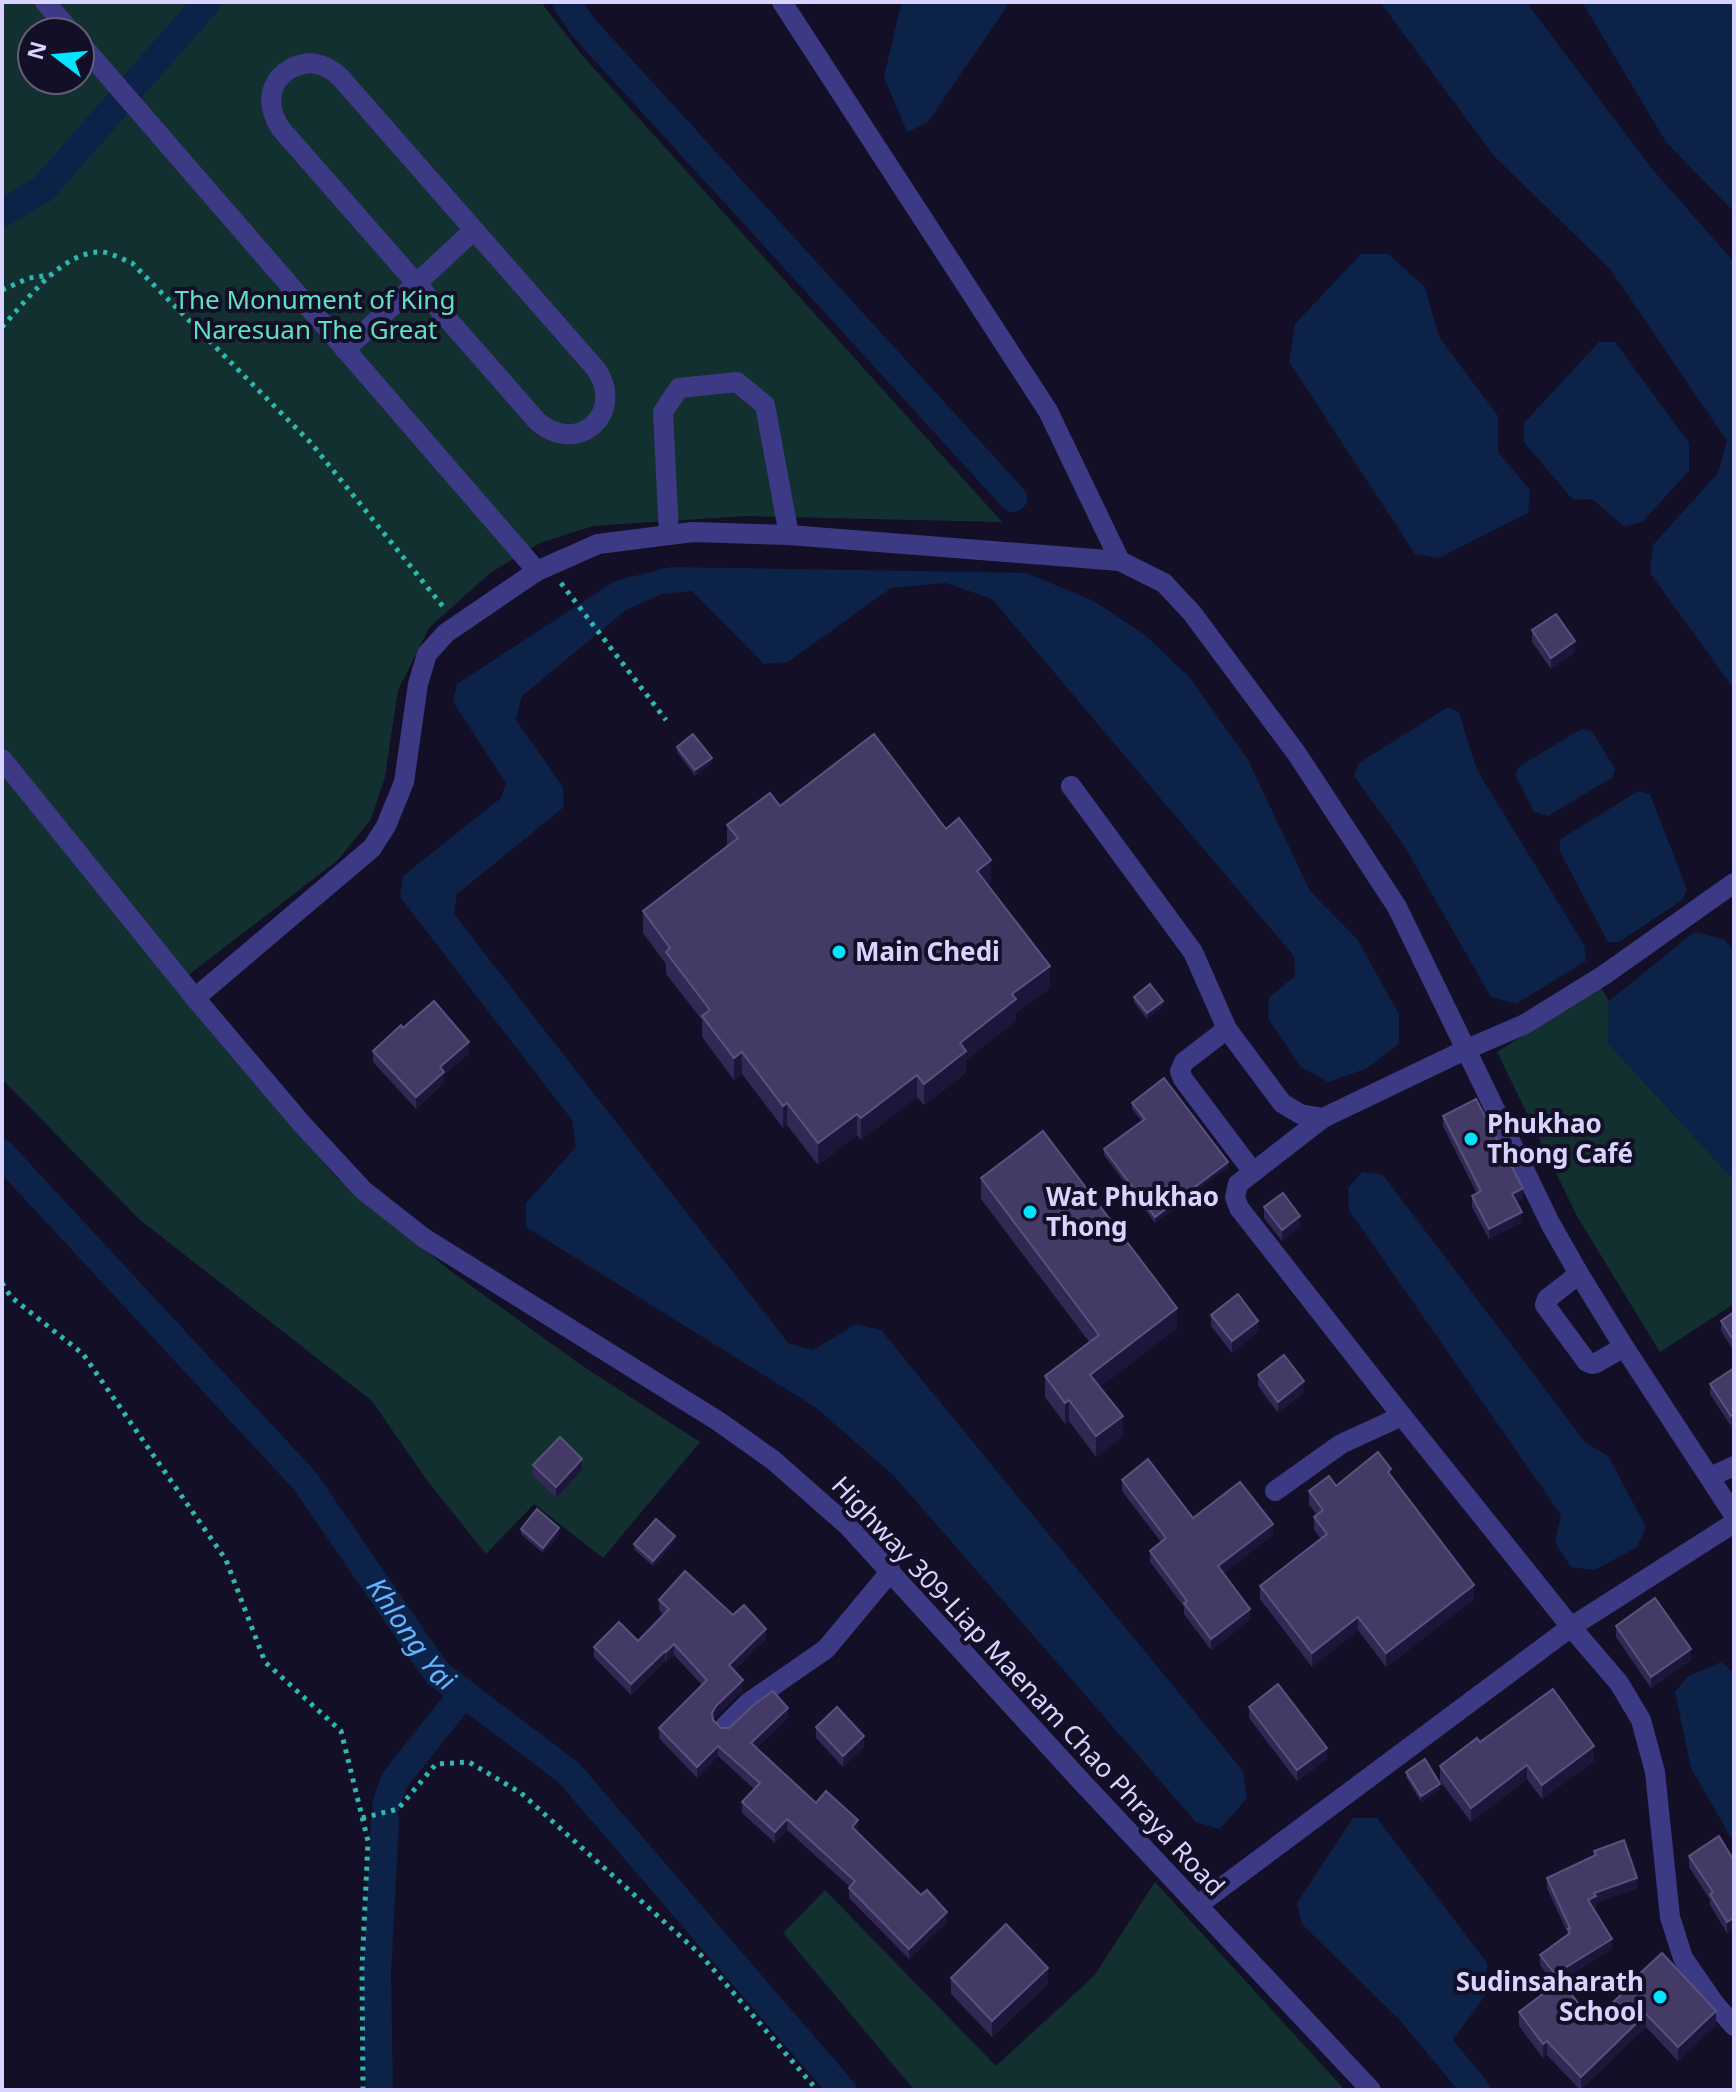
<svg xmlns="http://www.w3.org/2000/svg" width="1736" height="2092" font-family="'Noto Sans',sans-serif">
  <rect width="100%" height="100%" fill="#130f26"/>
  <!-- green -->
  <g fill="#12302f" fill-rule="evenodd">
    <path d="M2 2H541L581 54 1002 522 745 516 593 526 540 543 490 573 429 628 398 690 385 777 371 819 338 860 173 987 336 1177 452 1272 581 1365 700 1442 603 1558 534 1504 486 1554 426 1479 372 1401 140 1220 2 1079ZM32 32H80V80H32Z"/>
    <path d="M1600 986 1609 1001 1608 1043 1734 1180V1304L1660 1352 1578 1218 1497 1052Z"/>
    <path d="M1155 1882 1345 2090H914L783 1933 825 1890 996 2066 1094 1976Z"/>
  </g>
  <!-- water -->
  <g fill="#0c2248">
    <path d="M904 2H1010L927 123 907 132 884 77 900 8Z"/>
    <path d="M1380 2H1526L1653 170 1734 262V689L1650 573 1653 545 1718 473 1727 441 1610 269 1494 156Z"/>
    <path d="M1582 2H1734V212L1666 142Z"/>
    <path d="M1361 254H1388L1425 287 1439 337 1498 416V452L1530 490 1528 513 1439 558 1415 554 1289 362 1295 324Z"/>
    <path d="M1599 342H1615L1689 443V471L1642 522 1624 526 1592 499 1573 500 1524 442V423Z"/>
    <path d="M671 567 1026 573 1094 601 1145 635 1190 678 1248 760 1310 891 1357 939 1399 1014V1043L1368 1068 1328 1082 1301 1067 1268 1018 1269 997 1295 976 1294 956 992 599 946 583 891 588 788 662 764 664 692 591 662 594 626 610 522 696 516 720 563 787 564 807 457 894 454 914 789 1344 813 1350 856 1324 881 1330 1243 1771 1247 1798 1220 1829 1196 1822 895 1477 815 1407 526 1227V1203L576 1147 572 1120 400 897 403 876 501 798 506 783 453 702 457 684 615 581Z"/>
    <path d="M1448 707 1459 713 1477 770 1584 945 1586 961 1516 1004 1491 997 1403 844 1354 776 1359 763Z"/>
    <path d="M1581 729 1592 731 1615 769 1613 777 1548 816 1534 812 1515 774 1520 766Z"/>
    <path d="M1638 791 1650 794 1687 890 1682 900 1619 942H1608L1559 850 1561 839Z"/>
    <path d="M1694 932 1724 939 1734 952V1180L1608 1043 1609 1001Z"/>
    <path d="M1362 1172 1383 1175 1585 1442 1608 1456 1646 1527 1637 1547 1595 1570 1571 1567 1555 1542 1561 1515 1349 1210 1348 1188Z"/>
    <path d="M1721 1662 1734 1673V1839L1730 1836 1691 1768 1675 1692 1687 1677Z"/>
    <path d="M1353 1818H1377L1487 1963V1993L1451 2042 1426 2046 1302 1924 1297 1903Z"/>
  </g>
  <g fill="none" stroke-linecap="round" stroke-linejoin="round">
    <!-- canal -->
    <g stroke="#0c2248" stroke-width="28">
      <path d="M566 2 583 27 1013 498"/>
      <path d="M2 213 43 189 207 2"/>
      <path id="s1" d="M2 1154 305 1481 437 1673 569 1773 842 2090"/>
      <path d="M386 1805 394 1781 464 1693"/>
      <path d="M1413 2014 1476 2090"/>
      <path d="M379 2090 377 1974 385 1821"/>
    </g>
    <!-- path -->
    <g stroke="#2fb8b0" stroke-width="5" stroke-dasharray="4 6" stroke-linecap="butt">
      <path d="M2 290 29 278 50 275"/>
      <path d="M2 327C27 300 62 251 102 252 112 253 124 260 132 263L311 443 445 609"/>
      <path d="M561 583 666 720"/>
      <path d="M2 1283 11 1297 83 1354 226 1560 265 1662 341 1731 368 1841 362 1968 363 2090"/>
      <path d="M362 1818 398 1809 436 1764 469 1762 521 1793 700 1954 817 2090"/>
    </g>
    <!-- minor -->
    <g stroke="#3d3a85" stroke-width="20">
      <path d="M45 2 71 32"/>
      <path d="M782 2 1048 411 1120 561"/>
      <path d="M80 43 537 571"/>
      <path d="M309 63C322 64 330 68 340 77L596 369C626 413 578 457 537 421L281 129C261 99 273 68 309 63Z"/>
      <path d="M345 350 474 230"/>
      <path d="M669 535 663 412 679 388 737 382 765 405 789 535"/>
      <path d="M2 759 195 998 302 1124 363 1190 424 1238 718 1421 773 1460 848 1526 1081 1781 1371 2090"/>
      <path d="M1071 786 1193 952 1227 1029 1282 1103 1300 1114 1323 1118 1465 1050 1525 1024 1604 975 1734 883"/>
      <path d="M195 998 372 848 386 826 404 782 418 684 427 654 446 633 537 571 598 544 693 532 789 535 1120 561 1164 583 1192 613 1297 754 1397 907 1550 1223 1579 1274 1624 1347 1734 1515"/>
      <path d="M1227 1029 1184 1062 1180 1071 1183 1079 1253 1172"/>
      <path d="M1323 1118 1238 1184 1235 1197 1239 1208 1402 1416 1571 1627 1619 1683 1641 1720 1655 1772 1670 1917 1683 1958 1714 2003 1734 2026"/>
      <path d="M1579 1274 1547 1299 1545 1305 1587 1362 1592 1364 1596 1363 1624 1347"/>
      <path d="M1710 1477 1734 1466"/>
      <path d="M1275 1491 1341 1444 1402 1416"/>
      <path d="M725 1726 748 1703 826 1649 891 1571"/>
      <path d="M1198 1905 1571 1627 1734 1523"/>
    </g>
  </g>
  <!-- wall -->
  <g fill="#312854">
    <path d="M1532 630 1575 652 1551 669 1532 642Z"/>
    <path d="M677 747 712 763 695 776 677 752Z"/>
    <path d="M780 806 946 829 991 882 988 885 1050 988 1016 1013V1021L966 1060V1073L924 1105 917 1097 861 1140 857 1135 818 1165 787 1125 783 1128 742 1074 734 1080 702 1037V1020L666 974V964L643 933V911L727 846V825Z"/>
    <path d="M1134 997 1163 1006 1147 1019 1134 1002Z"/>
    <path d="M403 1028 469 1053 444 1075V1083L416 1109 373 1062V1051Z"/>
    <path d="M1132 1103 1228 1167 1155 1223 1104 1155V1149L1142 1121 1132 1109Z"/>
    <path d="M1443 1116 1523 1198 1516 1202 1522 1222 1489 1239 1472 1207V1196L1477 1194 1443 1126Z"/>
    <path d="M981 1178 1177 1328 1100 1387 1123 1436 1096 1457 1069 1421 1065 1424 1045 1397V1376L1090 1343 981 1199Z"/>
    <path d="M1264 1207 1300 1227 1282 1241 1264 1218Z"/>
    <path d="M1734 1312V1351L1721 1331V1321Z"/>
    <path d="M1211 1315 1258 1332 1232 1353 1211 1326Z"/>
    <path d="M1734 1368 1731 1426 1710 1394V1384Z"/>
    <path d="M1258 1375 1304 1392 1278 1413 1258 1386Z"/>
    <path d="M533 1465 582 1470 556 1498 533 1476Z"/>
    <path d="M1391 1476 1474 1599 1386 1667 1358 1630 1312 1667 1260 1599V1586L1321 1539 1314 1530V1517L1317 1515 1309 1505V1491Z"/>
    <path d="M1122 1480 1193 1518 1273 1535 1223 1573 1250 1620 1211 1650 1184 1614V1607L1150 1562V1551L1161 1542 1122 1491Z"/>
    <path d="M521 1529 559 1534 543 1553 521 1534Z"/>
    <path d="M675 1542 653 1566 634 1549V1544Z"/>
    <path d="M659 1600 733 1615 766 1639 734 1670 743 1690 716 1717 714 1721 721 1728H729L788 1718 756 1748 816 1803 858 1831 857 1832 947 1922 909 1959 849 1898V1888L850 1887 787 1830 775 1843 742 1813V1802L754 1789 718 1756 697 1778 659 1738V1728L702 1685 674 1655 666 1662 665 1661 631 1695 594 1657V1647L638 1641 664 1615 659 1610Z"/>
    <path d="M1616 1626 1691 1660 1651 1688 1616 1637Z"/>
    <path d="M1249 1707 1327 1759 1297 1781 1249 1718Z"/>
    <path d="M816 1727 864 1747 843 1767 816 1738Z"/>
    <path d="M1480 1742 1594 1761 1542 1799 1527 1779 1471 1822 1440 1781V1766Z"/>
    <path d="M1406 1772 1440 1789 1421 1802 1406 1777Z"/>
    <path d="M1594 1851 1637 1888 1596 1903V1907L1593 1908 1612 1949 1561 1980 1592 2022 1623 1992V1989L1716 2025 1678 2061 1646 2027 1580 2090 1547 2055 1543 2058 1519 2026V2012L1555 1985 1540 1965V1955L1568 1934 1547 1888V1878L1594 1856Z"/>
    <path d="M1689 1856 1734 1861V1929L1727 1933 1710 1905V1900L1689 1867Z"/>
    <path d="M951 1978 1048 1984 992 2037 951 1994Z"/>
  </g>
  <!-- shaded-wall -->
  <g fill="#1d163a">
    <path d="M1575 641V652L1551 669V658Z"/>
    <path d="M712 758V763L695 776V770Z"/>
    <path d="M991 860V882L977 893V871Z"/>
    <path d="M1050 966V988L1016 1013V1021L966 1060V1073L924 1105V1084L960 1043 1012 994Z"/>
    <path d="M1163 1001V1006L1147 1019V1013Z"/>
    <path d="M469 1042V1053L444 1075V1083L416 1109V1097L440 1067Z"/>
    <path d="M742 1052V1074L734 1080V1058Z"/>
    <path d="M917 1075V1097L861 1140V1118Z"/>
    <path d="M787 1103V1125L783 1128V1106Z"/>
    <path d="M857 1114V1135L818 1165V1143Z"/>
    <path d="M1228 1162V1167L1155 1223V1217Z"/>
    <path d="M1523 1188V1198L1512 1204V1194Z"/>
    <path d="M1522 1212V1222L1489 1239V1229Z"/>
    <path d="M1300 1216V1227L1282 1241V1230Z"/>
    <path d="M1177 1308V1328L1090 1395V1375Z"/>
    <path d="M1258 1321V1332L1232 1353V1341Z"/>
    <path d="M1304 1381V1392L1278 1413V1402Z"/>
    <path d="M1069 1400V1421L1065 1424V1403Z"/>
    <path d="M1734 1414V1424L1731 1426V1416Z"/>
    <path d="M1123 1416V1436L1096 1457V1436Z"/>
    <path d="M582 1459V1470L556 1498V1487Z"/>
    <path d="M1273 1524V1535L1218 1578V1566Z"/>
    <path d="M559 1528V1534L543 1553V1548Z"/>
    <path d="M675 1536V1542L653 1566V1561Z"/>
    <path d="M1474 1585V1599L1386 1667V1653Z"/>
    <path d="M1250 1609V1620L1211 1650V1639Z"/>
    <path d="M1358 1617V1630L1312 1667V1653Z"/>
    <path d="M766 1629V1639L729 1675V1665Z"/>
    <path d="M674 1644V1655L666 1662V1652Z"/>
    <path d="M1691 1649V1660L1651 1688V1677Z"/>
    <path d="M665 1651V1661L631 1695V1684Z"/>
    <path d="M743 1680V1690L716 1717 712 1723V1713L716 1706Z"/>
    <path d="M788 1708V1718L751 1754V1743Z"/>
    <path d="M864 1736V1747L843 1767V1756Z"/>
    <path d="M718 1746V1756L697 1778V1767Z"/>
    <path d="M1594 1746V1761L1542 1799V1785Z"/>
    <path d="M1327 1748V1759L1297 1781V1770Z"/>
    <path d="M1527 1765V1779L1471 1822V1808Z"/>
    <path d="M1440 1784V1789L1421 1802V1796Z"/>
    <path d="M787 1819V1830L775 1843V1832Z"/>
    <path d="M858 1820V1831L852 1837V1827Z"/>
    <path d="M1637 1878V1888L1596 1903V1907L1588 1910V1900L1594 1893Z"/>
    <path d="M947 1912V1922L909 1959V1949Z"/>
    <path d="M1734 1918V1929L1727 1933V1922Z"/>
    <path d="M1612 1939V1949L1555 1985V1974Z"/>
    <path d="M1048 1968V1984L992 2037V2021Z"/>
    <path d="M1716 2011V2025L1678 2061V2047Z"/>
    <path d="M1646 2014V2027L1581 2090V2077Z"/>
    <path d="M1547 2041V2055L1543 2058V2044Z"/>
  </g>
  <!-- building -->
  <g fill="#433a66" stroke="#5a527e" stroke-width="2">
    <path d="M1556 614 1575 641 1551 658 1532 630Z"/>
    <path d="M693 734 712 758 695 770 677 747Z"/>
    <path d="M874 734 946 829 959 818 991 860 977 871 1050 966 1012 994 1016 999 960 1043 966 1051 924 1084 917 1075 861 1118 857 1114 818 1143 787 1103 783 1106 742 1052 734 1058 702 1016 710 1010 666 952 670 948 643 911 738 838 727 825 770 793 780 806Z"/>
    <path d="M1150 984 1163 1001 1147 1013 1134 997Z"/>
    <path d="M434 1001 469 1042 440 1067 444 1072 416 1097 373 1051 401 1025 403 1028Z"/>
    <path d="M1164 1078 1228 1162 1155 1217 1104 1149 1145 1119 1132 1103Z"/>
    <path d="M1476 1099 1523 1188 1512 1194 1522 1212 1489 1229 1472 1196 1481 1191 1443 1116Z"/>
    <path d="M1043 1131 1177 1308 1090 1375 1123 1416 1096 1436 1069 1400 1065 1403 1045 1376 1099 1335 981 1178Z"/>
    <path d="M1283 1193 1300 1216 1282 1230 1264 1207Z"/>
    <path d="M1238 1294 1258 1321 1232 1341 1211 1315Z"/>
    <path d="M1734 1312V1341L1721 1321Z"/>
    <path d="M1284 1355 1304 1381 1278 1402 1258 1375Z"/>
    <path d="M1734 1368V1414L1731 1416 1710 1384Z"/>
    <path d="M560 1437 582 1459 556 1487 533 1465Z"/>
    <path d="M1378 1452 1391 1469 1388 1472 1474 1585 1386 1653 1358 1617 1312 1653 1260 1586 1327 1534 1314 1517 1323 1510 1309 1491 1329 1476 1336 1486Z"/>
    <path d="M1148 1459 1193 1518 1240 1482 1273 1524 1218 1566 1250 1609 1211 1639 1184 1603 1187 1601 1150 1551 1166 1538 1122 1480Z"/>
    <path d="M537 1509 559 1528 543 1548 521 1529Z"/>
    <path d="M656 1519 675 1536 653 1561 634 1544Z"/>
    <path d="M685 1571 733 1615 744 1605 766 1629 729 1665 743 1680 716 1706 712 1713 713 1720 721 1728H729L756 1703 773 1691 788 1708 751 1743 816 1803 826 1791 858 1820 852 1827 921 1895 927 1890 947 1912 909 1949 849 1888 855 1881 787 1819 775 1832 742 1802 760 1783 718 1746 697 1767 659 1728 707 1680 674 1644 666 1652 665 1651 631 1684 594 1647 619 1622 638 1641 669 1609 659 1600Z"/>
    <path d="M1655 1598 1691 1649 1651 1677 1616 1626Z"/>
    <path d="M1278 1684 1327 1748 1297 1770 1249 1707Z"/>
    <path d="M1553 1689 1594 1746 1542 1785 1527 1765 1471 1808 1440 1766 1477 1738 1480 1742Z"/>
    <path d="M837 1707 864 1736 843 1756 816 1727Z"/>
    <path d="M1425 1759 1440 1784 1421 1796 1406 1772Z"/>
    <path d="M1719 1836 1734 1861V1918L1727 1922 1710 1894 1713 1892 1689 1856Z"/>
    <path d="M1624 1840 1637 1878 1594 1893 1596 1896 1588 1900 1612 1939 1555 1974 1540 1955 1570 1933 1568 1929 1570 1928 1547 1878 1596 1855 1594 1851Z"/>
    <path d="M1006 1924 1048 1968 992 2021 951 1978Z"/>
    <path d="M1662 1953 1716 2011 1678 2047 1646 2014 1581 2077 1547 2041 1543 2044 1519 2012 1561 1980 1592 2022 1625 1991 1623 1989Z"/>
  </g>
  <!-- markers -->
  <g fill="#00e5ff" stroke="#130f26" stroke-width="3">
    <circle cx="839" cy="952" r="8"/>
    <circle cx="1471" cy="1139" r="8"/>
    <circle cx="1030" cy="1212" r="8"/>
    <circle cx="1660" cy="1997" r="8"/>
  </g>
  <g text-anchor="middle" stroke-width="8" stroke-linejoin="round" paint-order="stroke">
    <!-- park labels -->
    <g font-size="26" fill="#5fe0c0" stroke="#130f26">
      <text x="315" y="309">The Monument of King<tspan x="315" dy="30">Naresuan The Great</tspan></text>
    </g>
    <!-- poi labels -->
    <g font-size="26" font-weight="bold" fill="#d9d4ff" stroke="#130f26" text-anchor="start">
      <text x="855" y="961">Main Chedi</text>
      <text x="1487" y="1133">Phukhao<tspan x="1487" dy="30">Thong Café</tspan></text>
      <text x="1046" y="1206">Wat Phukhao<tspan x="1046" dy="30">Thong</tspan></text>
      <text x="1644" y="1991" text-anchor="end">Sudinsaharath<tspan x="1644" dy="30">School</tspan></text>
    </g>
    <!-- street labels -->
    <g font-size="26" fill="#d9d4ff" stroke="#130f26">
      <text transform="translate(1028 1686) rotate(47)" y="9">Highway 309-Liap Maenam Chao Phraya Road</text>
    </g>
    <!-- water labels -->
    <g font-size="28" font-style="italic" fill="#62b6ff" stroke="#130f26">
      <text dy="10" stroke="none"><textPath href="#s1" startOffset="632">Khlong Yai</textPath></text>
    </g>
  </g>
  <!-- border -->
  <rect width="1736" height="2092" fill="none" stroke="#d9d4ff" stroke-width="8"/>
  <!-- north arrow -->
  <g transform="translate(56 56) rotate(286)"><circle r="38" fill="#130f26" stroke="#625e7d" stroke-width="2"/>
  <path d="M0-6L14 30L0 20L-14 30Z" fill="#00e5ff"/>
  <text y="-12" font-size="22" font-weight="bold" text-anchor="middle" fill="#d9d4ff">N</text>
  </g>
</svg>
